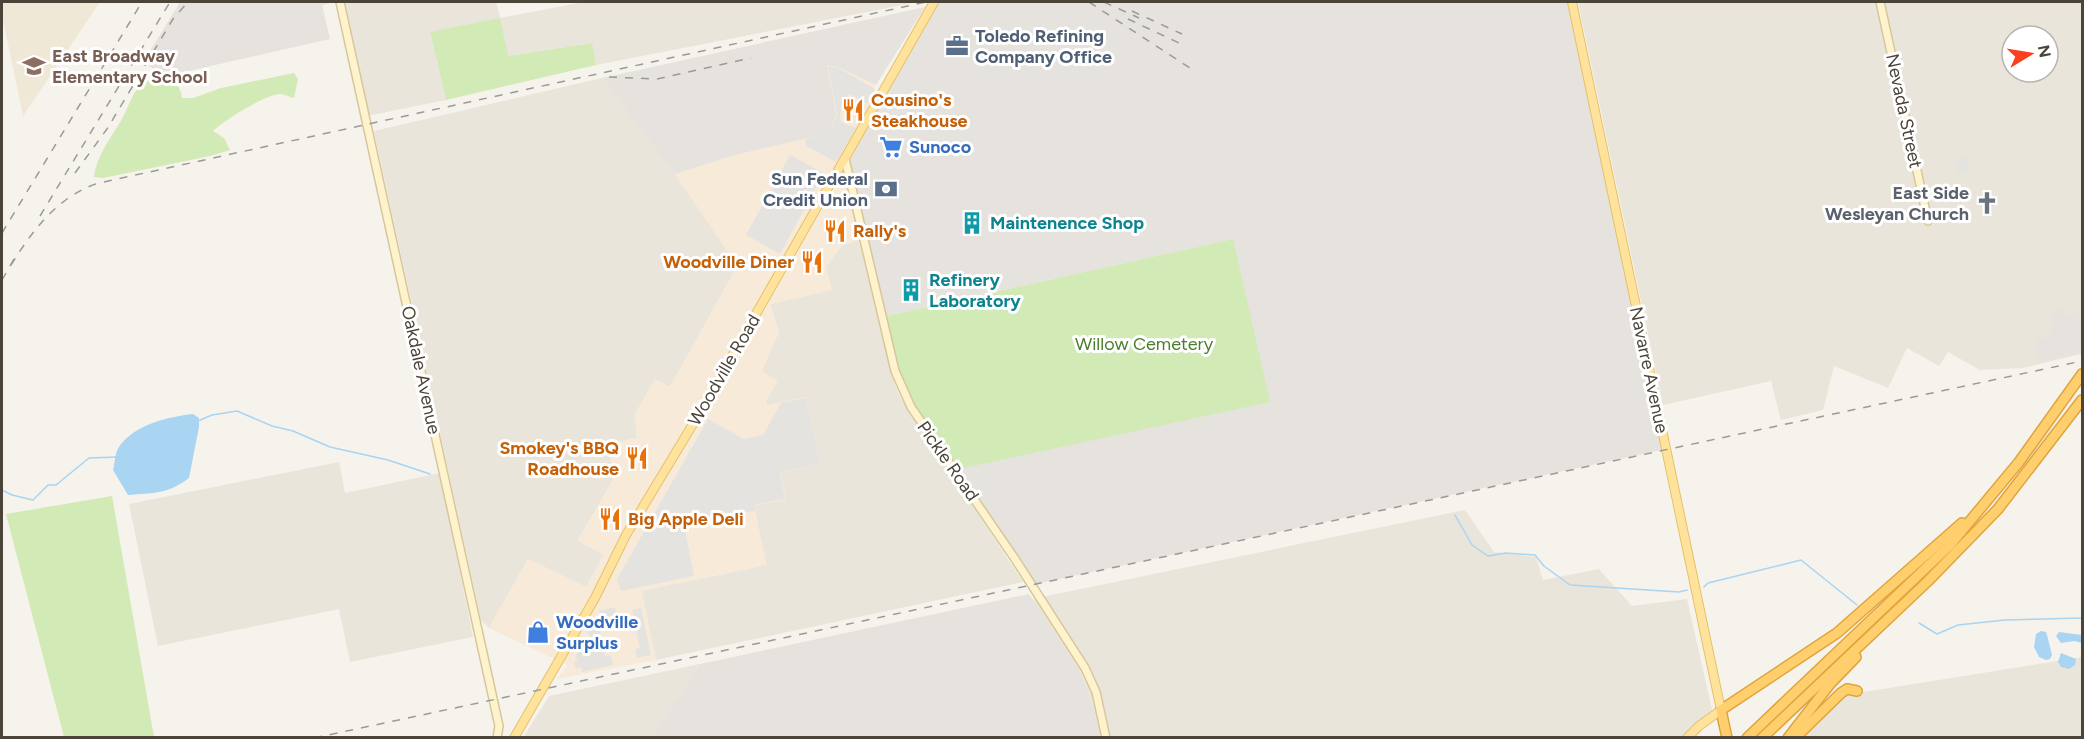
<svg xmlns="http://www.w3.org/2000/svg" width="2084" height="739" font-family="Figtree,sans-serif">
  <rect width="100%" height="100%" fill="#f6f3ec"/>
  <!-- residential -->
  <g fill="#eae5da" fill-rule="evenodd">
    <path d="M336 2H496L500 18 584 2 913 3 596 65 591 43 508 56 430 33 446 100 362 117Z"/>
    <path d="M1578 2H2082V350L2081 354 2023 368 1980 370 1948 352 1939 366 1907 348 1888 388 1834 366 1823 410 1781 420 1771 381 1663 405ZM2012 36H2048V72H2012Z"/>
    <path d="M602 78 657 148 738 265 670 387 655 380 635 414 637 438 608 444 614 478 578 540 604 555 586 587 528 559 489 628 481 620 374 131Z"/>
    <path d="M859 240 890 370 899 395 1023 582 656 660 641 591 766 565 754 506 780 472 820 464 767 405 761 371 779 332 770 304 831 290 826 267 842 245Z"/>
    <path d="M339 462 345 493 440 473 473 637 350 662 339 609 158 646 129 504Z"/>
    <path d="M1465 510 1494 552 1536 557 1543 580 1599 569 1632 606 1687 599 1712 710 1683 738 1100 737 1094 708 1081 672 1032 599Z"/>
    <path d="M2082 657V737L1804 738 1845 695Z"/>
    <path d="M700 664 652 737 523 738 549 696Z"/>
  </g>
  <!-- commercial -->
  <path fill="#f7ead8" d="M827 65 840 68 876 85 845 175 859 240 842 245 826 267 832 290 770 304 779 332 762 371 778 381 766 401 767 405 806 397 820 464 781 472 786 500 754 506 767 565 642 591 656 660 557 679 567 665 489 628 528 559 586 587 604 555 578 541 614 478 608 444 637 438 635 414 655 379 670 387 737 266 675 174 735 155 830 133 836 113Z"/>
  <!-- industrial -->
  <g fill="#e6e2dd">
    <path d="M180 2H334L322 5 330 39 162 77 144 61Z"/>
    <path d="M934 2H1572L1666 449 1031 585 954 470 1233 239 882 317 845 159Z"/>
    <path d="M925 7 876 85 840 68 827 65 836 113 830 133 735 155 675 174 602 78Z"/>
    <path d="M2055 308 2082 322V344L2078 352 2040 362 2038 352 2033 349 2039 336 2047 339 2055 323 2049 320Z"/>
    <path d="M1029 594 1081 672 1094 708 1100 737H652L700 664Z"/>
  </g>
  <!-- education -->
  <path fill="#efe8d6" d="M2 2H100L23 116 2 15Z"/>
  <!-- green -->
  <g fill="#d2eab5">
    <path d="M500 18 508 56 592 43 596 65 446 100 430 32Z"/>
    <path d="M294 73 298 79 294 98C290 97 284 94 280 94 264 95 225 120 213 131L224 138 230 150 210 156 103 178 94 177C97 154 112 137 123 117 129 106 133 89 145 82 151 79 163 79 169 80 177 82 181 90 182 98H193L221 88Z"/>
    <path d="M1233 239 1270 402 954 470 901 387 882 317Z"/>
    <path d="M112 496 154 737H64L6 514Z"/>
  </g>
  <!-- parking -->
  <g fill="#e5e3e0">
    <path d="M828 66 840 69 875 89 868 104 849 94 841 110 840 117 841 122 856 128 836 162 806 146 805 139 830 133 837 114Z"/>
    <path d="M790 155 824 173 780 254 746 235Z"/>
    <path d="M1967 158 1970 172 1958 174 1955 160Z"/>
    <path d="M806 398 820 464 780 472 785 499 754 505 755 511 728 516 727 513 700 519V522L684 525 694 576 621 591 617 579 708 419 744 439 763 435 781 403Z"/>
    <path d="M615 607 618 622 603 626 600 630 605 656 611 655 613 665 582 672 581 667 576 668 574 662 578 660 575 657 584 642 588 643 590 638 587 631 596 620 599 615V611Z"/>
    <path d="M641 608 651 655 637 658 635 649 640 648 632 610Z"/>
  </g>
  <!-- water -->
  <g fill="#a9d4f2">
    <path d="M193 414 199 418V427L189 478C168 494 153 493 128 495L113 470C115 463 115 452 119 447 135 424 168 417 193 414Z"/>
    <path d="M2041 631 2046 632 2047 635 2052 655 2050 659 2046 660 2039 657 2034 647 2036 634Z"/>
    <path d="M2059 632 2082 635V643L2074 641 2061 643 2056 636Z"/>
    <path d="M2061 653 2076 659 2075 665 2069 669 2061 667 2058 662Z"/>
  </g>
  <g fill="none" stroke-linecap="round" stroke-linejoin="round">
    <!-- stream -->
    <g stroke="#a9d4f2" stroke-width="1.5">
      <path d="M198 421 212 415 237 411 272 426 293 431 330 447 388 460 430 474"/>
      <path d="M2 490 12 495 33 500 48 485H56L89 458 118 457"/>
      <path d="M1455 515 1472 545 1488 556 1506 553 1535 555 1544 566 1570 585 1679 592 1687 590"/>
      <path d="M1704 587 1708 583 1801 560 1857 605"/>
      <path d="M1919 623 1937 634 1958 625 2005 620 2082 618"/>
    </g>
    <!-- secondary casing -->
    <g stroke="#d6c79b" stroke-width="10">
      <g id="secondary">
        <path d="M340 2 499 726 497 738"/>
        <path d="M1880 2 1928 221"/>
        <path d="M845 159 895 371 911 407 1015 559 1085 668 1096 692 1106 738"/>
      </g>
    </g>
    <!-- primary casing -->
    <g stroke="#e6c16a" stroke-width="10">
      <g id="primary">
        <path d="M1572 2 1721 710 1699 726 1687 738"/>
        <path d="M514 738 595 598 626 535 696 419 934 2"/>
      </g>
    </g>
    <!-- highway casing -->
    <g stroke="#e0a43c" stroke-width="12">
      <g id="highway">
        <path d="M1727 738 1721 710 1837 633 1962 523"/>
        <path d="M1747 738 1950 545 2019 462 2082 374"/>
        <path d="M1762 738 1927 582 1998 509 2082 400"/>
        <path d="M1788 738 1830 684 1856 657"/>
        <path d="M1795 738 1841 693 1847 689 1857 691"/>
      </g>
    </g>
    <!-- secondary -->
    <use href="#secondary" stroke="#fff3cd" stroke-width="7"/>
    <!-- primary -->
    <use href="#primary" stroke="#ffe39c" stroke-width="8"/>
    <!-- highway -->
    <use href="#highway" stroke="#ffcf6e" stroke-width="9"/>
    <!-- rail -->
    <g stroke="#9a9a9a" stroke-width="1.5" stroke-dasharray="8 8" stroke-linecap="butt">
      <path d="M1089 2 1193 70"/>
      <path d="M1104 2 1139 18"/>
      <path d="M1132 11 1182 34"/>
      <path d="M1128 19 1179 43"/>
      <path d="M609 77 657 79 751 58"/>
      <path d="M75 173 107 129 173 19 188 2"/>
      <path d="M40 216 170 2"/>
      <path d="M2 233 142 2"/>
      <path d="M11 265C32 231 59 195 99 183L926 2"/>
      <path d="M2 280 14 259"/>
      <path d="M314 738 2082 361"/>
    </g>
  </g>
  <!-- icons -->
  <defs>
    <g id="office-bare" transform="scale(1.8)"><path d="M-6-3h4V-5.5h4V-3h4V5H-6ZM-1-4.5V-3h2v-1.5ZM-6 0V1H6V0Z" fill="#5c6f8a" stroke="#fff" stroke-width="2.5" paint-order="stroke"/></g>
    <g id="school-bare" transform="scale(1.8)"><path d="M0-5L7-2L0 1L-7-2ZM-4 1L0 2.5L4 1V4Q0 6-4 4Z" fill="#8d6e63" stroke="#fff" stroke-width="2.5" paint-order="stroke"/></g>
    <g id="restaurant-bare" transform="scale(1.8)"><path d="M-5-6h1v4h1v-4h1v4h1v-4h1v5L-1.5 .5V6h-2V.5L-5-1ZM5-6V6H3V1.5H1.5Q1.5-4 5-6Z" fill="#e8710a" stroke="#fff" stroke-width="2.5" paint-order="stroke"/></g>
    <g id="supermarket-bare" transform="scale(1.8)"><path d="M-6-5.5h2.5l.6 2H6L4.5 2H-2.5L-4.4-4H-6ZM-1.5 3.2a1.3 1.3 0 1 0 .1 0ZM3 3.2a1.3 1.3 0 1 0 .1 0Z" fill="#3f7fe0" stroke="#fff" stroke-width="2.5" paint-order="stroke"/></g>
    <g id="bank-bare" transform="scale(1.8)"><path d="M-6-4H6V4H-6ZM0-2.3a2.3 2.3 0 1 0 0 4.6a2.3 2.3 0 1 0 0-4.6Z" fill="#5c6f8a" stroke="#fff" stroke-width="2.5" paint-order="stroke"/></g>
    <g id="church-bare" transform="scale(1.8)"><path d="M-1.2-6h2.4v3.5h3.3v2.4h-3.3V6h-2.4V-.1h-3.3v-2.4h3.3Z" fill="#6b7280" stroke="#fff" stroke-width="2.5" paint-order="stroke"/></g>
    <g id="building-bare" transform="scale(1.8)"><path d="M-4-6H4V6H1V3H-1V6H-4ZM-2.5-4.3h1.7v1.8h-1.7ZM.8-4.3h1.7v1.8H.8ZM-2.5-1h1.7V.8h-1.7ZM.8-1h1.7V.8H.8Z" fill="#0f9aa8" stroke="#fff" stroke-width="2.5" paint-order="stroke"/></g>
    <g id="shop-bare" transform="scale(1.8)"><path d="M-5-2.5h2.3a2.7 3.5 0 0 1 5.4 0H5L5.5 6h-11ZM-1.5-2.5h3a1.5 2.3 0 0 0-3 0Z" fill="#3f7fe0" stroke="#fff" stroke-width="2.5" paint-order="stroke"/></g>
  </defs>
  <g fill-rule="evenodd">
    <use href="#office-bare" x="957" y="46"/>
    <use href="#school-bare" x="34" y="66"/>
    <use href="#restaurant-bare" x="853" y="110"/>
    <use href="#supermarket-bare" x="891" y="147"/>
    <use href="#bank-bare" x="886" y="189"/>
    <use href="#church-bare" x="1987" y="203"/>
    <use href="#building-bare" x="972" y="223"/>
    <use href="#restaurant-bare" x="835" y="231"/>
    <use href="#restaurant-bare" x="812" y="262"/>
    <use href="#building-bare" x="911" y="290"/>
    <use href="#restaurant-bare" x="637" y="458"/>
    <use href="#restaurant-bare" x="610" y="519"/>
    <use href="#shop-bare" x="538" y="632"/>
  </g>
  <g text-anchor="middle" stroke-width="6" stroke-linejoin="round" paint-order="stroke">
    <!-- service labels -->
    <g font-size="18" font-weight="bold" fill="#4e5e75" stroke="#fff" text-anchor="start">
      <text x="975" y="42">Toledo Refining<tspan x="975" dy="21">Company Office</tspan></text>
      <text x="868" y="185" text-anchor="end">Sun Federal<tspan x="868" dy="21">Credit Union</tspan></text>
    </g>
    <!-- education labels -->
    <g font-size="18" font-weight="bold" fill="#785e54" stroke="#fff" text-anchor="start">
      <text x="52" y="62">East Broadway<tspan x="52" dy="21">Elementary School</tspan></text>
    </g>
    <!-- food labels -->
    <g font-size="18" font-weight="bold" fill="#c56008" stroke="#fff" text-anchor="start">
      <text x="871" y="106">Cousino's<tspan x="871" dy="21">Steakhouse</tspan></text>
      <text x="853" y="237">Rally's</text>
      <text x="794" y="268" text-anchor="end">Woodville Diner</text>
      <text x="619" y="454" text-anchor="end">Smokey's BBQ<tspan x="619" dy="21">Roadhouse</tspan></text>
      <text x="628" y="525">Big Apple Deli</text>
    </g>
    <!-- street labels -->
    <g font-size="18" fill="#4b4439" stroke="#fff">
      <text transform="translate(1904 111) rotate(78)" y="6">Nevada Street</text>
      <text transform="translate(421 370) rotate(78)" y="6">Oakdale Avenue</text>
      <text transform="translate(724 370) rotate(-60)" y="6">Woodville Road</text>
      <text transform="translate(1649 370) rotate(78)" y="6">Navarre Avenue</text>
      <text transform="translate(948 461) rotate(55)" y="6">Pickle Road</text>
    </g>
    <!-- shop labels -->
    <g font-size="18" font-weight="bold" fill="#366cbe" stroke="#fff" text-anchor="start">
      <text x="909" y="153">Sunoco</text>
      <text x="556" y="628">Woodville<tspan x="556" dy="21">Surplus</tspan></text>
    </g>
    <!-- worship labels -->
    <g font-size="18" font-weight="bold" fill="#5b616d" stroke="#fff" text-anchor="end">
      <text x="1969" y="199">East Side<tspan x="1969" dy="21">Wesleyan Church</tspan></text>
    </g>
    <!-- culture labels -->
    <g font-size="18" font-weight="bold" fill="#0d838f" stroke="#fff" text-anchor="start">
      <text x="990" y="229">Maintenence Shop</text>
      <text x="929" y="286">Refinery<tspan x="929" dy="21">Laboratory</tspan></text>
    </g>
    <!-- park labels -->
    <g font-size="18" fill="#4a7f2a" stroke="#fff">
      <text x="1144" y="350">Willow Cemetery</text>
    </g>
  </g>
  <!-- border -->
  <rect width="2084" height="739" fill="none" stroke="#4b4439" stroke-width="6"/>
  <!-- north arrow -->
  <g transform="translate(2030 54) rotate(79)"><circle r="28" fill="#ffffff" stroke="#b7b4b0" stroke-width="1.5"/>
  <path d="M0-4.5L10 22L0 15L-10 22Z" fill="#fc3f1d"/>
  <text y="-9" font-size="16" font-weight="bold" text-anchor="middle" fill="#4b4439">N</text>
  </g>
</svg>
